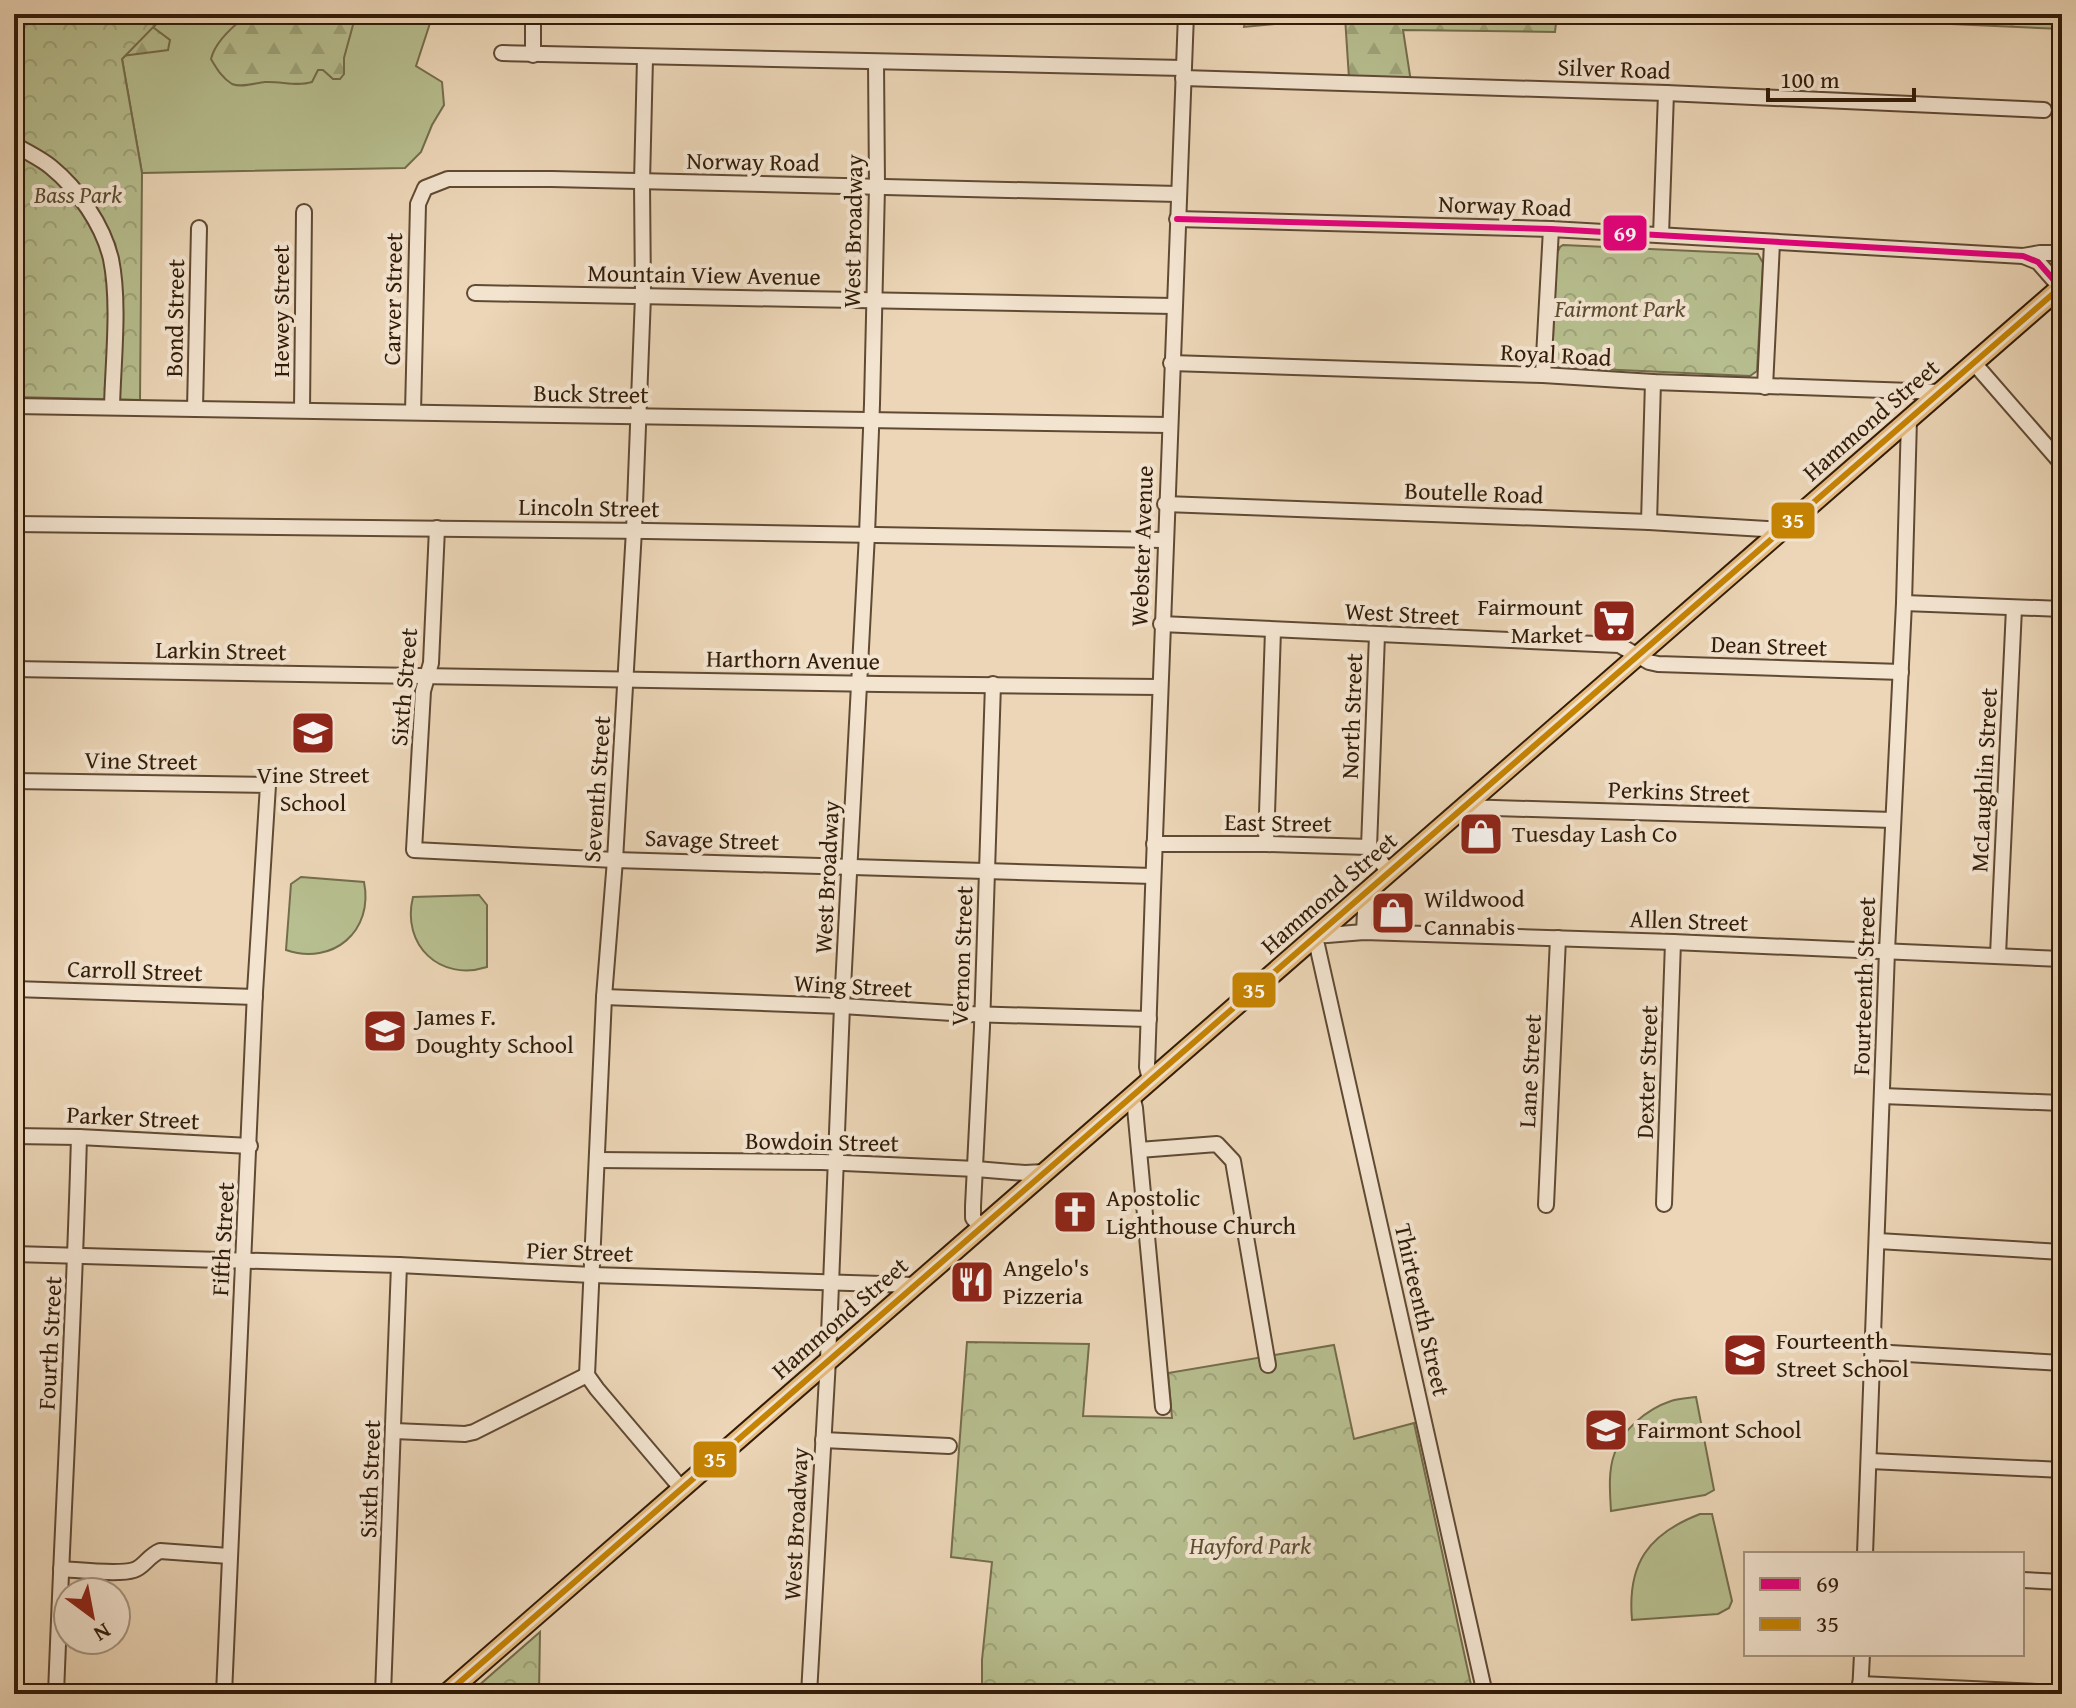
<svg xmlns="http://www.w3.org/2000/svg" width="2076" height="1708" font-family="'Gentium Book Plus',serif">
  <defs>
    <pattern id="forest-firs" width="22" height="20" patternUnits="userSpaceOnUse" patternTransform="scale(2)"><rect width="22" height="20" fill="#b7be8f"/><path d="M5 1l3.5 6h-7zM16 11l3.5 6h-7z" fill="#9ea37a"/></pattern>
    <pattern id="park-crowns" width="20" height="18" patternUnits="userSpaceOnUse" patternTransform="scale(2)"><rect width="20" height="18" fill="#b7be8f"/><path d="M2 6a3 3 0 1 1 6 0M12 15a3 3 0 1 1 6 0" fill="none" stroke="#9ea37a"/></pattern>
  </defs>
  <rect width="100%" height="100%" fill="#ecd6b7"/>
  <filter id="stains"><feTurbulence type="fractalNoise" baseFrequency=".0025" numOctaves="4"/><feColorMatrix values="0 0 0 0 .2 0 0 0 0 .09 0 0 0 0 .02 0 0 0 .5 -.17"/></filter>
  <radialGradient id="worn" r=".72"><stop offset=".6" stop-color="#630" stop-opacity="0"/><stop offset="1" stop-color="#630" stop-opacity=".3"/></radialGradient>
  <!-- green -->
  <g fill="#b7be8f" stroke="#746d4c" stroke-width="2">
    <path d="M166 14H433L416 66 442 82 444 105 432 125 421 152 405 168 142 173 122 59Z"/>
    <path d="M301 877 364 882C374 931 333 966 286 950L291 884Z"/>
    <path d="M479 895 487 905V967C440 982 401 945 413 897Z"/>
    <path d="M1696 1397 1714 1490 1705 1495 1611 1511C1610 1493 1608 1472 1614 1455 1621 1430 1647 1409 1671 1401 1679 1398 1688 1398 1696 1397Z"/>
    <path d="M1700 1514H1712L1732 1601 1729 1608 1718 1614 1632 1620C1627 1564 1648 1534 1700 1514Z"/>
  </g>
  <!-- forest -->
  <g fill="url(#forest-firs)" stroke="#746d4c" stroke-width="2">
    <path d="M266 14H356L344 58V74L340 79H333L323 70H318L312 82C297 87 281 81 265 82 255 83 242 88 232 84 222 78 217 69 211 59 215 42 232 27 245 17H260Z"/>
    <path d="M1246 14H1557L1555 32 1403 30 1411 82 1349 78 1345 17 1244 27Z"/>
    <path d="M1729 14H2062V29Z"/>
    <path d="M146 22 170 40 168 50 122 56Z"/>
  </g>
  <!-- park -->
  <g fill="url(#park-crowns)" stroke="#746d4c" stroke-width="2">
    <path d="M14 14H166L122 59 142 173 140 400 14 397Z"/>
    <path d="M1563 245 1758 254 1763 263 1757 371 1750 376 1555 367 1552 360 1557 253 1560 247Z"/>
    <path d="M967 1342 1089 1344 1083 1416 1172 1418 1168 1373 1334 1345 1354 1439 1414 1423 1473 1694H982V1660L992 1562 951 1557Z"/>
    <path d="M540 1632 539 1694H469Z"/>
  </g>
  <g fill="none" stroke-linecap="round" stroke-linejoin="round">
    <!-- minor casing -->
    <g stroke="#604a34" stroke-width="18">
      <g id="minor">
        <path d="M502 53 1183 68"/>
        <path d="M533 55V14"/>
        <path d="M645 58 642 182 643 296 634 530 615 860 604 997 587 1375 597 1389 681 1488"/>
        <path d="M1183 78 1666 93 2044 110"/>
        <path d="M14 144C26 152 40 158 51 167 78 189 103 225 111 259 120 303 113 362 112 407"/>
        <path d="M1177 219 1551 229 2023 256 2038 262 2060 287"/>
        <path d="M1661 235 1666 93"/>
        <path d="M2023 256 2040 253H2062"/>
        <path d="M475 293 1173 306"/>
        <path d="M1171 363 1543 375 1653 382 1940 392"/>
        <path d="M1974 363 2062 464"/>
        <path d="M1543 375 1551 229"/>
        <path d="M1765 387 1772 243"/>
        <path d="M14 406 1168 425"/>
        <path d="M195 409 199 228"/>
        <path d="M302 410 304 212"/>
        <path d="M413 412 418 204 425 188 448 179H552L1178 194"/>
        <path d="M1165 504 1649 522 1782 530"/>
        <path d="M1649 522 1653 382"/>
        <path d="M14 524 647 531 1164 540"/>
        <path d="M437 528 431 663 423 691 414 850 615 860 1153 876"/>
        <path d="M1904 603 2062 609"/>
        <path d="M1161 624 1619 645 1649 662 1658 664 1901 672"/>
        <path d="M14 669 879 684 1159 687"/>
        <path d="M14 781 268 785 255 992 224 1694"/>
        <path d="M1463 807 1893 820"/>
        <path d="M1154 844H1266L1369 847 1389 872"/>
        <path d="M1266 844 1273 630"/>
        <path d="M1369 847 1377 635"/>
        <path d="M1364 932 1366 892"/>
        <path d="M1998 955 2014 608"/>
        <path d="M14 989 255 997"/>
        <path d="M604 997 842 1006 968 1014 1149 1019"/>
        <path d="M1150 1080 1147 1067C1159 716 1170 365 1186 14"/>
        <path d="M1132 1096 1135 1108 1163 1407"/>
        <path d="M1882 1096 2062 1103"/>
        <path d="M14 1136 79 1137 250 1146"/>
        <path d="M1139 1150 1217 1144 1233 1161 1268 1365"/>
        <path d="M598 1160 822 1162 976 1169 1025 1173 1044 1172"/>
        <path d="M1664 1204 1673 942"/>
        <path d="M1546 1205 1558 938"/>
        <path d="M981 1227 973 1218V1206L982 1027 993 684"/>
        <path d="M1878 1241 2062 1252"/>
        <path d="M14 1254 399 1265 592 1275 914 1285"/>
        <path d="M1873 1352 2062 1363"/>
        <path d="M394 1431 465 1434 474 1432 587 1375"/>
        <path d="M823 1440 949 1446"/>
        <path d="M1870 1461 2062 1470"/>
        <path d="M1865 1554 1887 951 1904 603 1909 419"/>
        <path d="M61 1569C79 1570 118 1575 134 1570 144 1567 148 1556 160 1551L229 1556"/>
        <path d="M2022 1580 2062 1582"/>
        <path d="M1860 1684 2062 1693"/>
        <path d="M56 1694C63 1508 74 1323 79 1137"/>
        <path d="M383 1694 399 1265"/>
        <path d="M809 1694 828 1360 842 1006 867 534 872 404 877 187 876 62"/>
        <path d="M1485 1694 1315 936 1364 932 1673 942 2062 959"/>
        <path d="M1860 1694 1862 1654"/>
      </g>
    </g>
    <!-- major casing -->
    <g stroke="#321c08" stroke-width="22">
      <path id="major" d="M446 1694 2062 286"/>
    </g>
    <!-- minor -->
    <use href="#minor" stroke="#f3e4d0" stroke-width="14"/>
    <!-- major -->
    <use href="#major" stroke="#e6bb7c" stroke-width="18"/>
    <!-- bus-1 casing -->
    <g stroke="#f3e4d0" stroke-width="12">
      <path id="bus-1" d="M1177 219 1551 229 2023 256 2038 262 2060 287"/>
    </g>
    <!-- bus-2 casing -->
    <g stroke="#f3e4d0" stroke-width="12">
      <path id="bus-2" d="M446 1694 2062 286"/>
    </g>
    <!-- bus-1 -->
    <use href="#bus-1" stroke="#e5007d" stroke-width="6"/>
    <!-- bus-2 -->
    <use href="#bus-2" stroke="#c68402" stroke-width="6"/>
  </g>
  <!-- icons -->
  <defs>
    <g id="supermarket-square" transform="scale(2.3)"><rect x="-9" y="-9" width="18" height="18" rx="4" fill="#8f2418" stroke="#f3e4d0"/><path d="M-6-5.5h2.5l.6 2H6L4.5 2H-2.5L-4.4-4H-6ZM-1.5 3.2a1.3 1.3 0 1 0 .1 0ZM3 3.2a1.3 1.3 0 1 0 .1 0Z" fill="#fff"/></g>
    <g id="school-square" transform="scale(2.3)"><rect x="-9" y="-9" width="18" height="18" rx="4" fill="#8f2418" stroke="#f3e4d0"/><path d="M0-5L7-2L0 1L-7-2ZM-4 1L0 2.5L4 1V4Q0 6-4 4Z" fill="#fff"/></g>
    <g id="shop-square" transform="scale(2.3)"><rect x="-9" y="-9" width="18" height="18" rx="4" fill="#8f2418" stroke="#f3e4d0"/><path d="M-5-2.5h2.3a2.7 3.5 0 0 1 5.4 0H5L5.5 6h-11ZM-1.5-2.5h3a1.5 2.3 0 0 0-3 0Z" fill="#fff"/></g>
    <g id="church-square" transform="scale(2.3)"><rect x="-9" y="-9" width="18" height="18" rx="4" fill="#8f2418" stroke="#f3e4d0"/><path d="M-1.2-6h2.4v3.5h3.3v2.4h-3.3V6h-2.4V-.1h-3.3v-2.4h3.3Z" fill="#fff"/></g>
    <g id="restaurant-square" transform="scale(2.3)"><rect x="-9" y="-9" width="18" height="18" rx="4" fill="#8f2418" stroke="#f3e4d0"/><path d="M-5-6h1v4h1v-4h1v4h1v-4h1v5L-1.5 .5V6h-2V.5L-5-1ZM5-6V6H3V1.5H1.5Q1.5-4 5-6Z" fill="#fff"/></g>
  </defs>
  <g fill-rule="evenodd">
    <use href="#supermarket-square" x="1614" y="621"/>
    <use href="#school-square" x="313" y="733"/>
    <use href="#shop-square" x="1481" y="834"/>
    <use href="#shop-square" x="1393" y="913"/>
    <use href="#school-square" x="385" y="1031"/>
    <use href="#church-square" x="1075" y="1212"/>
    <use href="#restaurant-square" x="972" y="1282"/>
    <use href="#school-square" x="1745" y="1355"/>
    <use href="#school-square" x="1606" y="1430"/>
  </g>
  <g text-anchor="middle" stroke-width="8" stroke-linejoin="round" paint-order="stroke">
    <!-- street labels -->
    <g font-size="24" fill="#321c08" stroke="#f3e4d0">
      <text transform="translate(1614 69) rotate(2)" y="8">Silver Road</text>
      <text transform="translate(753 162) rotate(1)" y="8">Norway Road</text>
      <text transform="translate(1505 206) rotate(2)" y="8">Norway Road</text>
      <text transform="translate(853 231) rotate(-89)" y="8">West Broadway</text>
      <text transform="translate(704 275) rotate(1)" y="8">Mountain View Avenue</text>
      <text transform="translate(393 299) rotate(-89)" y="8">Carver Street</text>
      <text transform="translate(281 311) rotate(-90)" y="8">Hewey Street</text>
      <text transform="translate(175 318) rotate(-89)" y="8">Bond Street</text>
      <text transform="translate(1556 355) rotate(3)" y="8">Royal Road</text>
      <text transform="translate(591 394) rotate(1)" y="8">Buck Street</text>
      <text transform="translate(1871 420) rotate(-41)" y="8">Hammond Street</text>
      <text transform="translate(1474 493) rotate(2)" y="8">Boutelle Road</text>
      <text transform="translate(589 508) rotate(1)" y="8">Lincoln Street</text>
      <text transform="translate(1142 546) rotate(-88)" y="8">Webster Avenue</text>
      <text transform="translate(1402 614) rotate(3)" y="8">West Street</text>
      <text transform="translate(1769 646) rotate(2)" y="8">Dean Street</text>
      <text transform="translate(221 651) rotate(1)" y="8">Larkin Street</text>
      <text transform="translate(793 660) rotate(1)" y="8">Harthorn Avenue</text>
      <text transform="translate(404 687) rotate(-85)" y="8">Sixth Street</text>
      <text transform="translate(1352 716) rotate(-88)" y="8">North Street</text>
      <text transform="translate(141 761) rotate(1)" y="8">Vine Street</text>
      <text transform="translate(1984 780) rotate(-87)" y="8">McLaughlin Street</text>
      <text transform="translate(597 789) rotate(-86)" y="8">Seventh Street</text>
      <text transform="translate(1679 792) rotate(2)" y="8">Perkins Street</text>
      <text transform="translate(1278 823) rotate(1)" y="8">East Street</text>
      <text transform="translate(712 840) rotate(2)" y="8">Savage Street</text>
      <text transform="translate(827 877) rotate(-87)" y="8">West Broadway</text>
      <text transform="translate(1329 893) rotate(-41)" y="8">Hammond Street</text>
      <text transform="translate(1689 921) rotate(2)" y="8">Allen Street</text>
      <text transform="translate(962 956) rotate(-88)" y="8">Vernon Street</text>
      <text transform="translate(135 971) rotate(2)" y="8">Carroll Street</text>
      <text transform="translate(853 986) rotate(3)" y="8">Wing Street</text>
      <text transform="translate(1864 986) rotate(-88)" y="8">Fourteenth Street</text>
      <text transform="translate(1530 1071) rotate(-87)" y="8">Lane Street</text>
      <text transform="translate(1647 1072) rotate(-88)" y="8">Dexter Street</text>
      <text transform="translate(133 1118) rotate(3)" y="8">Parker Street</text>
      <text transform="translate(822 1142) rotate(1)" y="8">Bowdoin Street</text>
      <text transform="translate(223 1239) rotate(-87)" y="8">Fifth Street</text>
      <text transform="translate(580 1252) rotate(2)" y="8">Pier Street</text>
      <text transform="translate(1422 1310) rotate(77)" y="8">Thirteenth Street</text>
      <text transform="translate(840 1318) rotate(-41)" y="8">Hammond Street</text>
      <text transform="translate(50 1343) rotate(-87)" y="8">Fourth Street</text>
      <text transform="translate(370 1479) rotate(-88)" y="8">Sixth Street</text>
      <text transform="translate(796 1524) rotate(-87)" y="8">West Broadway</text>
    </g>
    <!-- park labels -->
    <g font-size="24" font-style="italic" fill="#5a4d30" stroke="#f3e4d0">
      <text x="78" y="203">Bass Park</text>
      <text x="1620" y="317">Fairmont Park</text>
      <text x="1250" y="1554">Hayford Park</text>
    </g>
    <!-- poi labels -->
    <g font-size="24" fill="#321c08" stroke="#f3e4d0" text-anchor="start">
      <text x="1583" y="615" text-anchor="end">Fairmount<tspan x="1583" dy="28">Market</tspan></text>
      <text x="313" y="783" text-anchor="middle">Vine Street<tspan x="313" dy="28">School</tspan></text>
      <text x="1512" y="842">Tuesday Lash Co</text>
      <text x="1424" y="907">Wildwood<tspan x="1424" dy="28">Cannabis</tspan></text>
      <text x="416" y="1025">James F.<tspan x="416" dy="28">Doughty School</tspan></text>
      <text x="1106" y="1206">Apostolic<tspan x="1106" dy="28">Lighthouse Church</tspan></text>
      <text x="1003" y="1276">Angelo's<tspan x="1003" dy="28">Pizzeria</tspan></text>
      <text x="1776" y="1349">Fourteenth<tspan x="1776" dy="28">Street School</tspan></text>
      <text x="1637" y="1438">Fairmont School</text>
    </g>
  </g>
  <g stroke="#f3e4d0" stroke-width="3">
    <rect x="1602" y="214" width="46" height="38" rx="8" fill="#e5007d"/>
    <rect x="1770" y="501" width="46" height="39" rx="8" fill="#c68402"/>
    <rect x="1231" y="971" width="46" height="38" rx="8" fill="#c68402"/>
    <rect x="692" y="1440" width="46" height="39" rx="8" fill="#c68402"/>
  </g>
  <g font-size="22" text-anchor="middle" font-weight="bold" fill="#fff">
    <text x="1625" y="241">69</text>
    <text x="1793" y="528">35</text>
    <text x="1254" y="998">35</text>
    <text x="715" y="1467">35</text>
  </g>
  <!-- margin -->
  <rect width="2076" height="1708" fill="none" stroke="#ecd6b7" stroke-width="48"/>
  <rect x="16" y="16" width="2044" height="1676" fill="none" stroke="#321c08" stroke-width="4"/>
  <rect x="24" y="24" width="2028" height="1660" fill="none" stroke="#321c08" stroke-width="2"/>
  <!-- legend -->
  <rect x="1744" y="1552" width="280" height="104" fill="#f3e4d0" stroke="#a69480" stroke-width="2"/>
  <rect x="1760" y="1578" width="40" height="12" fill="#e5007d" stroke="#a69480" stroke-width="2"/>
  <text x="1816" y="1592" font-size="24" fill="#321c08">69</text>
  <rect x="1760" y="1618" width="40" height="12" fill="#c68402" stroke="#a69480" stroke-width="2"/>
  <text x="1816" y="1632" font-size="24" fill="#321c08">35</text>
  <!-- north arrow -->
  <g transform="translate(92 1616) rotate(148)"><circle r="38" fill="#f3e4d0" stroke="#a69480" stroke-width="2"/>
  <path d="M0-6L14 30L0 20L-14 30Z" fill="#8f2418"/>
  <text y="-12" font-size="22" font-weight="bold" text-anchor="middle" fill="#321c08">N</text>
  </g>
  <!-- scale -->
  <path d="M1768 88v12h146v-12" fill="none" stroke="#321c08" stroke-width="4"/>
  <text x="1780" y="88" font-size="24" fill="#321c08" stroke="#f3e4d0" stroke-width="6" paint-order="stroke">100 m</text>
  <rect width="100%" height="100%" filter="url(#stains)"/>
  <rect width="100%" height="100%" fill="url(#worn)"/>
</svg>
